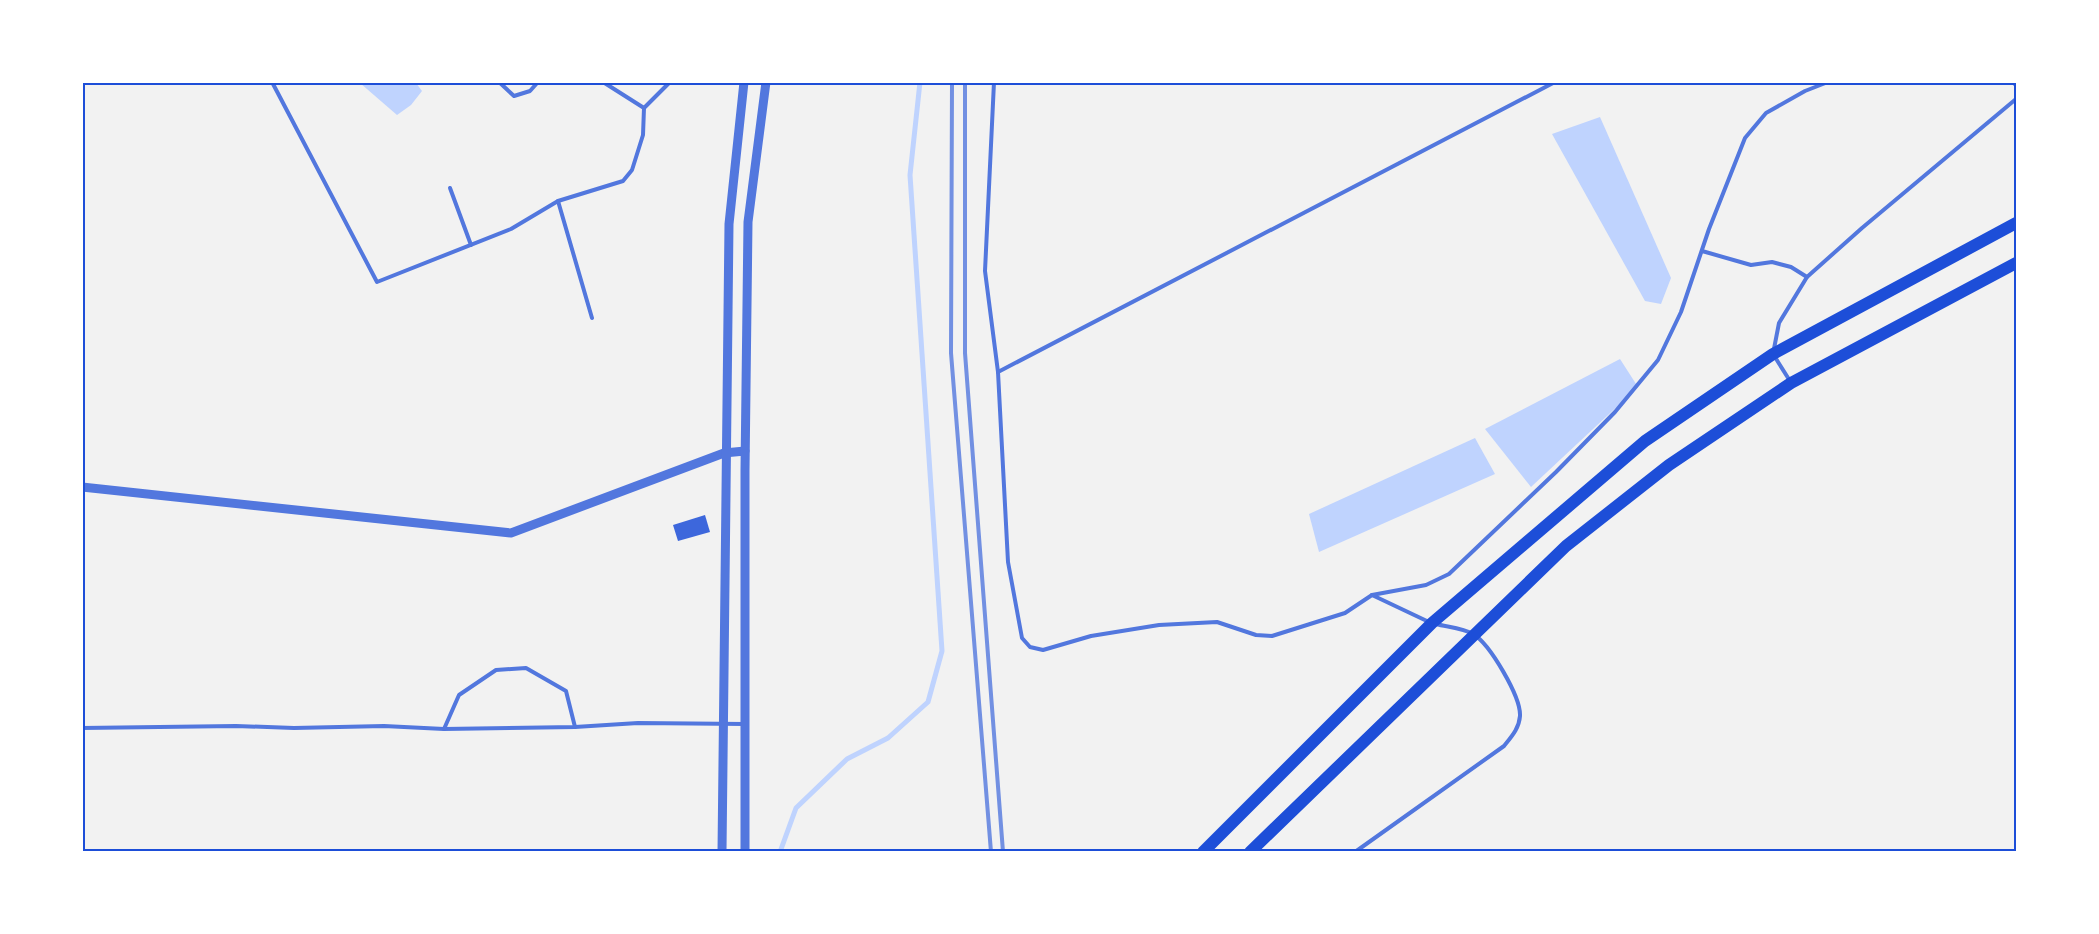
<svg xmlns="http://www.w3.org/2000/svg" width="2099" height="934" font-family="Karla,sans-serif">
  <rect width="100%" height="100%" fill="#f2f2f2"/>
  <!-- water -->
  <g fill="#bfd3fe">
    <path d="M360 83H416L422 91 411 105 397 115Z"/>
    <path d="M1600 117 1671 278 1661 304 1645 301 1552 134Z"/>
    <path d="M1620 359 1638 387 1531 487 1485 429Z"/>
    <path d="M1475 438 1495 474 1319 552 1309 514Z"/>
  </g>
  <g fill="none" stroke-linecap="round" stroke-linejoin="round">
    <!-- stream -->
    <path stroke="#bfd3fe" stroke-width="5" d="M780 852 796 808 847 759 888 738 928 702 942 651 910 175 920 82"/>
  </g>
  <!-- building -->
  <path fill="#3d67dc" d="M705 515 710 532 678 541 673 525Z"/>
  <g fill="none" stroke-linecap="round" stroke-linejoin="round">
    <!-- service -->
    <g stroke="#5277de" stroke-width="4">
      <path d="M272 82 377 282 511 229 558 201 623 181 632 170 643 135 644 108 670 82"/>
      <path d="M499 82 514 96 530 91 538 82"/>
      <path d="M603 82 644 108"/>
      <path d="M994 82 985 271 998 372 1008 562 1022 638 1030 647 1043 650 1091 636 1159 625 1217 622 1256 635 1272 636 1345 613 1372 595 1429 622"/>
      <path d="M2012 82 2016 85"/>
      <path d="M450 188 471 245"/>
      <path d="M558 201 592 318"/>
      <path d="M1702 251 1751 265 1772 262 1791 267 1807 277"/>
      <path d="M998 372 1555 82"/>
      <path d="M1790 381 1773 354 1779 323 1807 277 1862 228 2016 99"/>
      <path d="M1372 595 1426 585 1449 574 1556 472 1615 412 1658 360 1681 312 1709 229 1745 138 1766 113 1805 91 1828 82"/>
      <path d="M82 728 236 726 294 728 384 726 444 729 575 727 638 723 745 724"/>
      <path d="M444 729 459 695 496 670 526 668 566 691 575 727"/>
      <path d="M1355 852 1504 746C1511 737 1519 729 1520 716 1521 697 1490 644 1473 634 1463 628 1447 627 1436 624"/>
    </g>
    <!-- tertiary -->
    <g stroke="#5277de" stroke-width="9">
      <path d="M82 487 511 533 724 453 745 451"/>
      <path d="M722 852 729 224 744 82"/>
      <path d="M745 852V470L748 222 766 82"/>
    </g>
    <!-- primary -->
    <g stroke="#1d4ed8" stroke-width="12">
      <path d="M1203 852 1432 623 1645 441 1773 354 2016 223"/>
      <path d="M1250 852 1566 546 1669 465 1791 383 2016 263"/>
    </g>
    <!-- rail -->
    <g stroke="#7290e2" stroke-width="4">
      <path d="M952 82 951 353 991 852"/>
      <path d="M965 82V353L1003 852"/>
    </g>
  </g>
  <!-- border -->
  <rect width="2099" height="934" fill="none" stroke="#ffffff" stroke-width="168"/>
  <rect x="84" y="84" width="1931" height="766" fill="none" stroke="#1d4ed8" stroke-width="2"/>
</svg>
